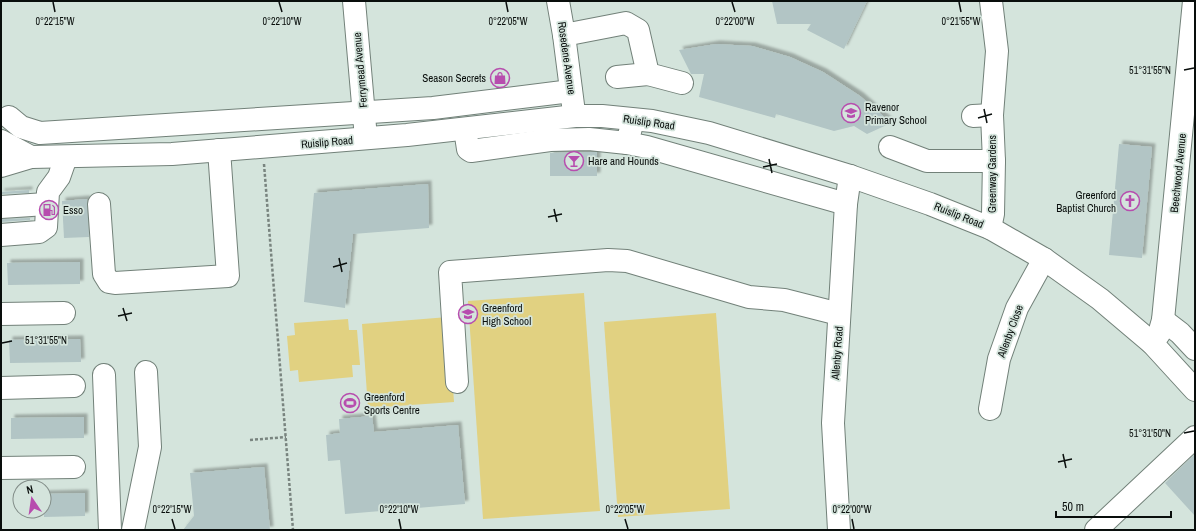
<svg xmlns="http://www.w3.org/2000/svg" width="1196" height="531" font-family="'Archivo Narrow',sans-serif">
  <defs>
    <filter id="shadow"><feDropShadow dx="3.5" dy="-3.5" stdDeviation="1" flood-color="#0004"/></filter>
  </defs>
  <rect width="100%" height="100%" fill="#d4e4dc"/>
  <!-- green -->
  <g fill="#e1d181">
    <path d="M584 293 600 511 483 519 468 301Z"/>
    <path d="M716 313 730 509 618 517 604 322Z"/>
    <path d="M448 317 454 402 368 408 362 324Z"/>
    <path d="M348 319 349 330H357L360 365H352L353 377 299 382 298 370 290 371 287 336 295 335 294 323Z"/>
  </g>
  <!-- building -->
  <g fill="#b2c5c5" filter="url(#shadow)">
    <path d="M772 1H867L844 49 807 30 811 24H777Z"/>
    <path d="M716 44 752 46 790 57 823 72 860 96 891 123 867 134 854 126 834 131 776 114 775 118 699 97 704 74H691L679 50Z"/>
    <path d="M1119 144 1152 147 1142 258 1109 255Z"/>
    <path d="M588 152H597V176H550V153Z"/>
    <path d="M428 184 429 228 353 234 345 308 304 302 314 193Z"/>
    <path d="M29 190V193L1 194V192Z"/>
    <path d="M87 199 89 237 64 238 62 201Z"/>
    <path d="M30 218V220L1 222V219Z"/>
    <path d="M80 262V284L8 285 7 263Z"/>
    <path d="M80 339 81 362 10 363 9 340Z"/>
    <path d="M372 416 374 432 458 425 465 504 345 514 340 460 328 461 326 435 340 433 339 419Z"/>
    <path d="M84 417V438L11 439V418Z"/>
    <path d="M1195 454V516L1165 483Z"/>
    <path d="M264 467 270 530H183L194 516 190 473Z"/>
    <path d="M85 493V516L44 517V494Z"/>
  </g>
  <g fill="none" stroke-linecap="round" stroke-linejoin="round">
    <!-- minor casing -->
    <g stroke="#728179" stroke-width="24">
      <g id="minor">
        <path d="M354 1 365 127"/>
        <path d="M558 1 564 35 573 105"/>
        <path d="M564 35 626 23 638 30 648 74 682 83"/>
        <path d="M617 77 648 74"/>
        <path d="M973 116 992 115"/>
        <path d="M9 117 21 127 40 133 433 108 571 91"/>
        <path d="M465 129 468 149 471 151 550 140 589 139 627 143 631 128"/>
        <path d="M627 143 647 147 846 204"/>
        <path d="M890 147 927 161H994"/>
        <path d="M99 204 104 274 109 282 115 283 228 276 219 150"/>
        <path d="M1 207 46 204"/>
        <path d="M990 228 993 214 994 161 992 115 997 51 991 1"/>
        <path d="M1 235 39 232 46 227 48 192 59 177 66 157"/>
        <path d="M1 314 64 313"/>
        <path d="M1163 320 1180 333 1195 349"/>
        <path d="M1152 343 1159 334 1163 320 1194 1"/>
        <path d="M104 375 110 530"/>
        <path d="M457 382 450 272 608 260 627 261 749 297 784 300 839 314"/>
        <path d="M1 388 74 386"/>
        <path d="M990 409 999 359 1017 308 1044 259"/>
        <path d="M1 468 74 467"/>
        <path d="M133 530 150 447 146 372"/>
        <path d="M839 530 833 423 846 204 850 176"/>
        <path d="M1096 530 1195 437"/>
      </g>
    </g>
    <!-- major casing -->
    <g stroke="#728179" stroke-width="24">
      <g id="major">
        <path d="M1 141 31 157"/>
        <path d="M1 166 31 157 172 154 407 135 575 116H602L652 121 709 133 850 176 930 204 990 228 1044 259 1100 299 1152 343 1195 390"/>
      </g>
    </g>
    <!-- path -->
    <g stroke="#79847f" stroke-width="2.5" stroke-dasharray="3 2" stroke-linecap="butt">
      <path d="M264 164 293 530"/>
      <path d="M250 440 286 437"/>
    </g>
    <!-- minor -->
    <use href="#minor" stroke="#fff" stroke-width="22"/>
    <!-- major -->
    <use href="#major" stroke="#fff" stroke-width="22"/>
  </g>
  <!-- ticks -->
  <path fill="none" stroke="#090e0c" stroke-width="1.5" d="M53 2 55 12M279 2 282 12M506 2 508 12M732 2 735 12M959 2 961 12M1184 70 1194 68M984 109 987 123M978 118 992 114M769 159 772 173M763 167 777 164M554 209 557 222M548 217 562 214M339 258 342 272M333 267 347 263M123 308 127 321M118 316 132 313M2 343 12 341M1184 433 1194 431M1063 454 1066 468M1058 462 1072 459M172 519 175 529M399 519 401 529M625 519 628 529M852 519 854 529"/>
  <!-- icons -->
  <defs>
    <g id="shop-ring" transform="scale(1)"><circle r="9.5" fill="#d4e4dc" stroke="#b74dae" stroke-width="1.5"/><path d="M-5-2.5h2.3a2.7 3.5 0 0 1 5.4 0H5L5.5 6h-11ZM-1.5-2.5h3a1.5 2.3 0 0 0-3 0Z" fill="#b74dae"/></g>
    <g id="school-ring" transform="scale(1)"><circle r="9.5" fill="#d4e4dc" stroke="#b74dae" stroke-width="1.5"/><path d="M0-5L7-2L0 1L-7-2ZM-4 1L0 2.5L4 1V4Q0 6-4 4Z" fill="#b74dae"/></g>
    <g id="bar-ring" transform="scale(1)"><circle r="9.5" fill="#d4e4dc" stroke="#b74dae" stroke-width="1.5"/><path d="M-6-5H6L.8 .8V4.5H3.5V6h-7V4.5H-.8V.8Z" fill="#b74dae"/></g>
    <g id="church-ring" transform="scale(1)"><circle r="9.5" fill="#d4e4dc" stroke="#b74dae" stroke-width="1.5"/><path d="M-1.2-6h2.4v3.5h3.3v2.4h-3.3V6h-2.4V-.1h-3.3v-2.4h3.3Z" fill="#b74dae"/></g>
    <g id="fuel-ring" transform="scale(1)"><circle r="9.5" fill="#d4e4dc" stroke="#b74dae" stroke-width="1.5"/><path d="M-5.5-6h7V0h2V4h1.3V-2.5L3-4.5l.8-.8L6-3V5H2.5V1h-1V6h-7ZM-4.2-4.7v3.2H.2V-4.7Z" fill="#b74dae"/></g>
    <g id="stadium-ring" transform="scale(1)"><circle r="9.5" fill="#d4e4dc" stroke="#b74dae" stroke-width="1.5"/><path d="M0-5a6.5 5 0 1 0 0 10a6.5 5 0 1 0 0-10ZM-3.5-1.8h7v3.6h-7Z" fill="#b74dae"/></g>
  </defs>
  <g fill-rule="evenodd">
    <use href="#shop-ring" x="500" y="78"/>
    <use href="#school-ring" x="851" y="113"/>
    <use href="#bar-ring" x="574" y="161"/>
    <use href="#church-ring" x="1130" y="201"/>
    <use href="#fuel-ring" x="49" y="210"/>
    <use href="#school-ring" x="468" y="314"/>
    <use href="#stadium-ring" x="350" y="403"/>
  </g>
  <g text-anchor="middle" stroke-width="3.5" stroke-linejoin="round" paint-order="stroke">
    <!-- street labels -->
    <g font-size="11" fill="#090e0c" stroke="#d4e4dc">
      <text transform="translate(567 58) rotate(82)" y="4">Rosedene Avenue</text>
      <text transform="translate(360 70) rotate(-95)" y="4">Ferrymead Avenue</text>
      <text transform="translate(649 122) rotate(8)" y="4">Ruislip Road</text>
      <text transform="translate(327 142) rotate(-5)" y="4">Ruislip Road</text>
      <text transform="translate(1178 173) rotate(-84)" y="4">Beechwood Avenue</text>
      <text transform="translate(992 174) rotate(-90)" y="4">Greenway Gardens</text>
      <text transform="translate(959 215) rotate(22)" y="4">Ruislip Road</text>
      <text transform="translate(1010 331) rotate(-70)" y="4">Allenby Close</text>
      <text transform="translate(837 353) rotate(-86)" y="4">Allenby Road</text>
    </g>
    <!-- poi labels -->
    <g font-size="11" fill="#090e0c" stroke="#d4e4dc" text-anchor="start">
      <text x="486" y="82" text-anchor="end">Season Secrets</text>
      <text x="865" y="111">Ravenor<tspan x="865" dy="13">Primary School</tspan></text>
      <text x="588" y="165">Hare and Hounds</text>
      <text x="1116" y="199" text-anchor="end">Greenford<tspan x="1116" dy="13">Baptist Church</tspan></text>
      <text x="63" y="214">Esso</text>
      <text x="482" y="312">Greenford<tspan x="482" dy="13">High School</tspan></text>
      <text x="364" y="401">Greenford<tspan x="364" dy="13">Sports Centre</tspan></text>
    </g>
  </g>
  <g font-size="10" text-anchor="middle" fill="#090e0c" stroke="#d4e4dc" stroke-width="3.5" stroke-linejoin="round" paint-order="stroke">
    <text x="55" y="25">0°22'15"W</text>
    <text x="282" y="25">0°22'10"W</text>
    <text x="508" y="25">0°22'05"W</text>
    <text x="735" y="25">0°22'00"W</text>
    <text x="961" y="25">0°21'55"W</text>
    <text x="1150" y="74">51°31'55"N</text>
    <text x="46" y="344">51°31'55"N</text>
    <text x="1150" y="437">51°31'50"N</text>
    <text x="172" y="513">0°22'15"W</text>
    <text x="399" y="513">0°22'10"W</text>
    <text x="625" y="513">0°22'05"W</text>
    <text x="852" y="513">0°22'00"W</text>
  </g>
  <!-- border -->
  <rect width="1196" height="531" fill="none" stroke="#090e0c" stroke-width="4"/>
  <!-- north arrow -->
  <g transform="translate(32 499) rotate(347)"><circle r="19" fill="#d4e4dc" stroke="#838e89"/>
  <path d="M0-3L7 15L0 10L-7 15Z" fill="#b74dae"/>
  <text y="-6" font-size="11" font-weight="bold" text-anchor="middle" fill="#090e0c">N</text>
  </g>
  <!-- scale -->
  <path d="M1056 511v6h115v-6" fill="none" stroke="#090e0c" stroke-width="2"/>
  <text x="1062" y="511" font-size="12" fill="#090e0c" stroke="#d4e4dc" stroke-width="3" paint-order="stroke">50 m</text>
</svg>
